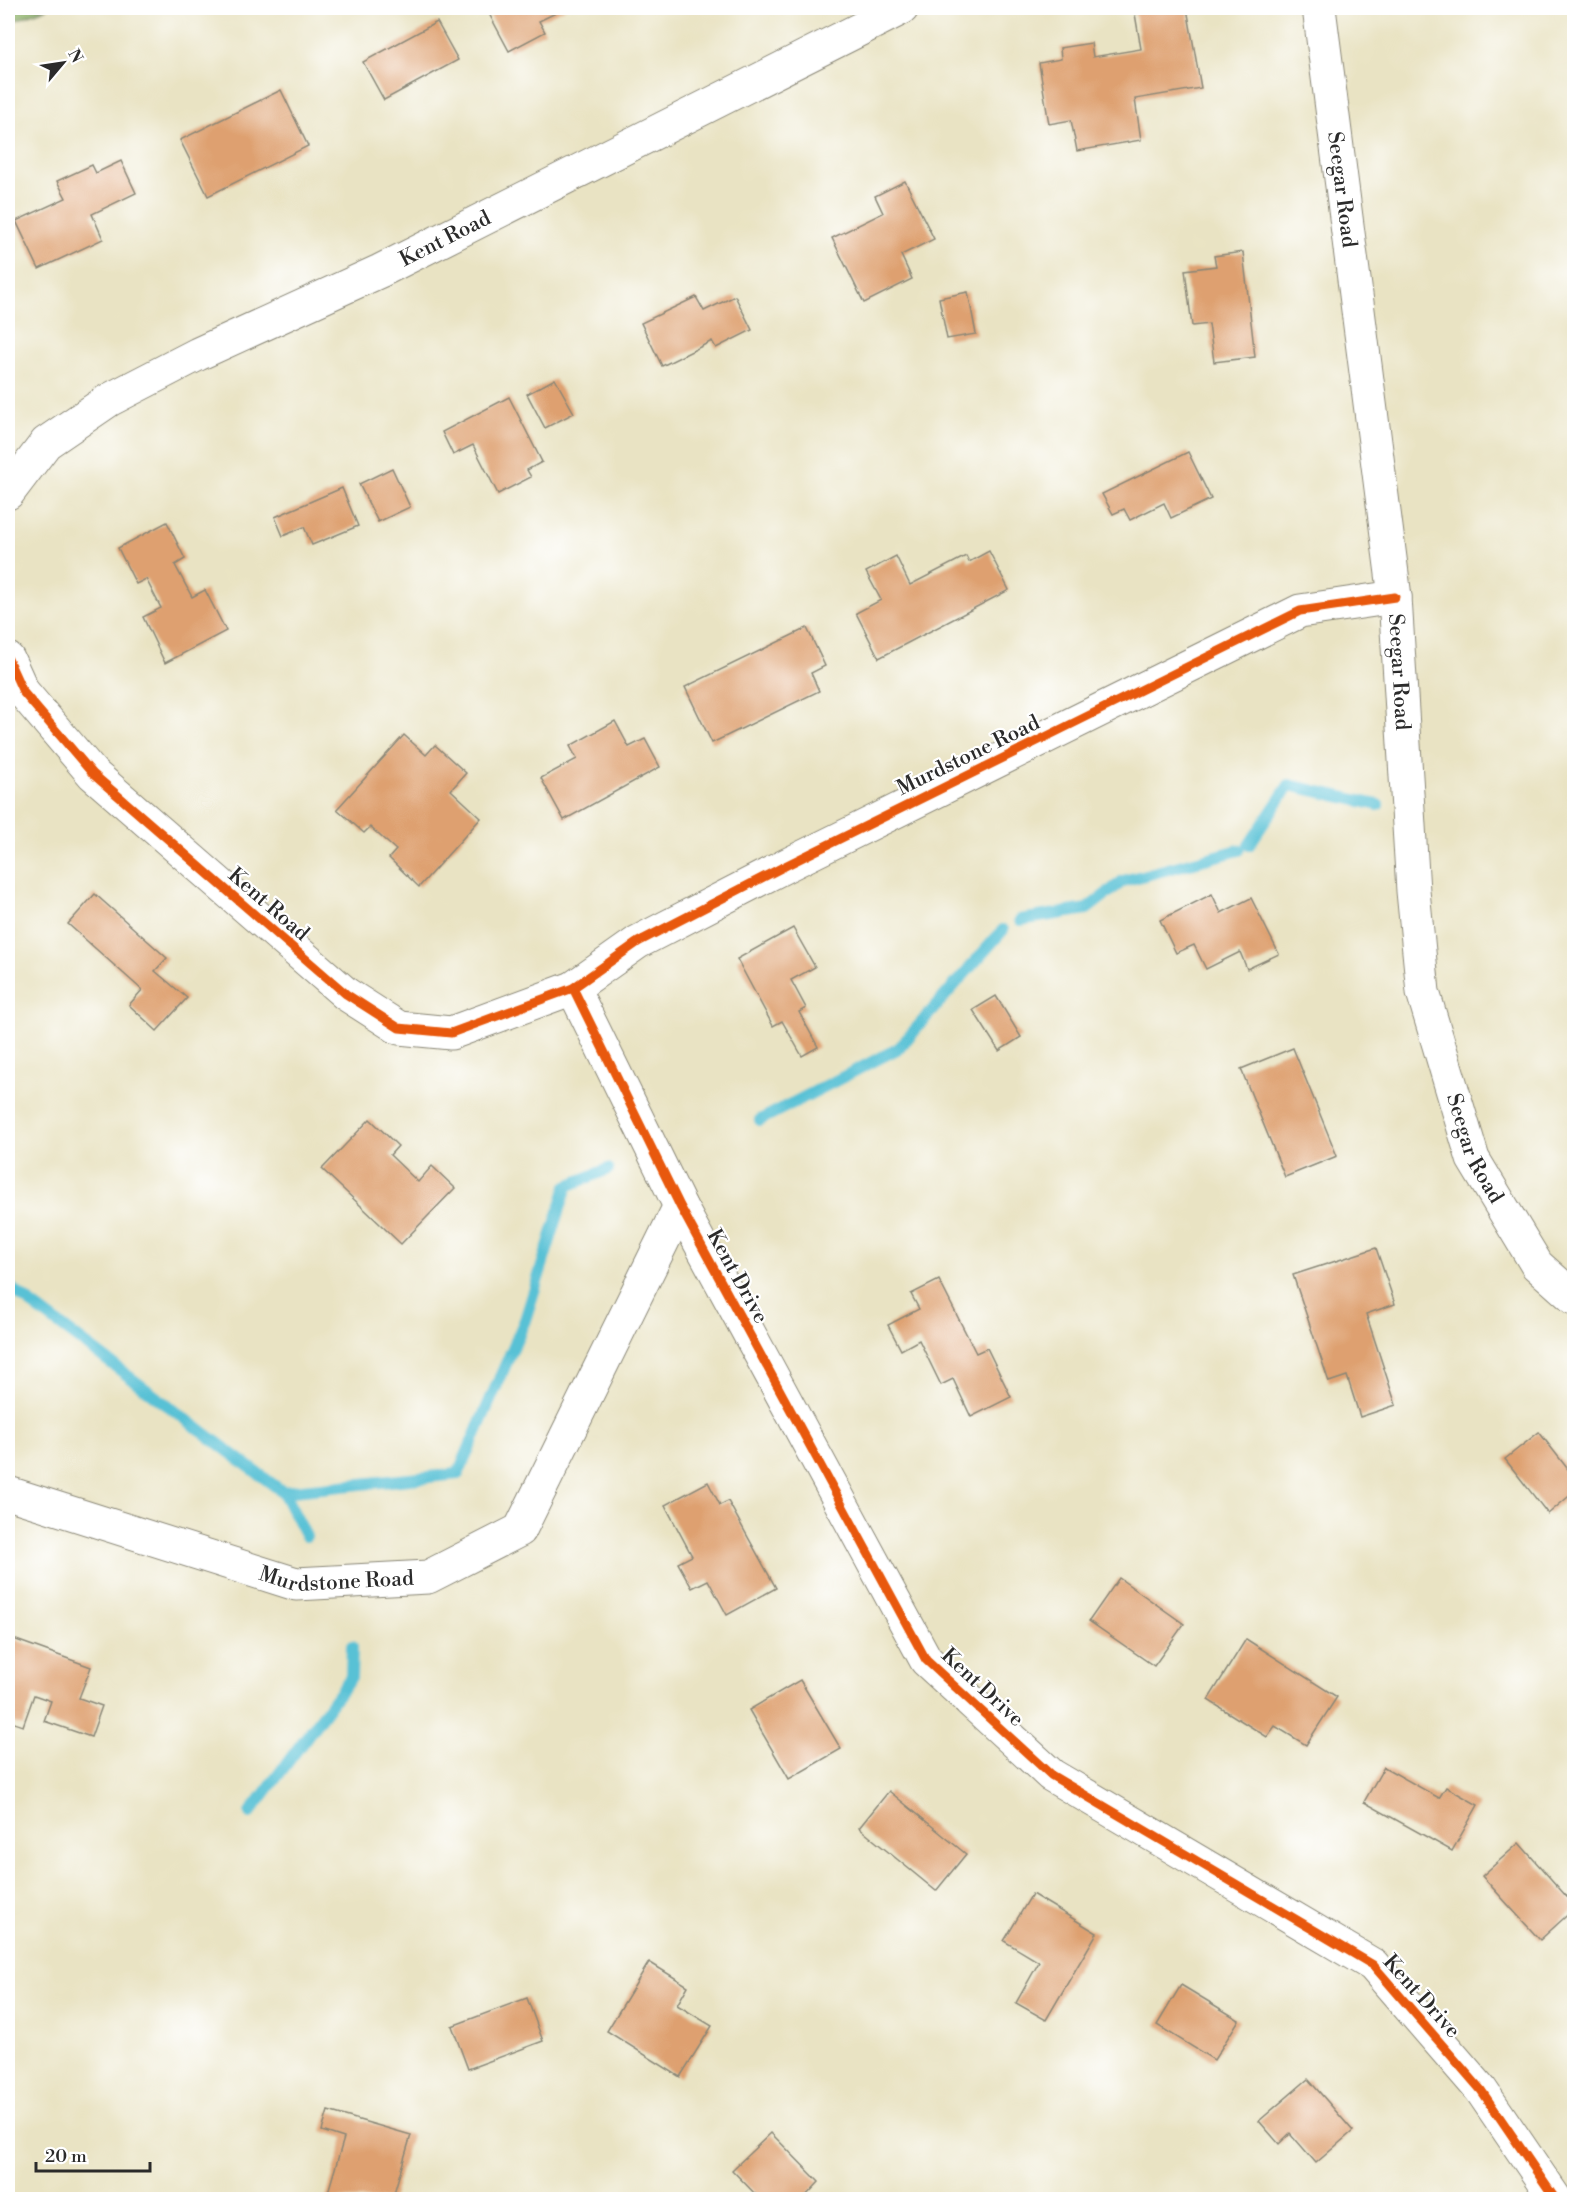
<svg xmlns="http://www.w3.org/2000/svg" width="1582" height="2207" font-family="'Libre Bodoni',serif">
  <rect width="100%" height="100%" fill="#fff"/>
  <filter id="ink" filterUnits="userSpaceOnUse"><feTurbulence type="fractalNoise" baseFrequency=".0167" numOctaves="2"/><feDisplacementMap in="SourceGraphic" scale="12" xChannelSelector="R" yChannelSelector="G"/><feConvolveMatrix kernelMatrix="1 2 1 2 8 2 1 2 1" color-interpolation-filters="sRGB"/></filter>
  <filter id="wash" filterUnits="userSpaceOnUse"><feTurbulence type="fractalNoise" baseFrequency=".008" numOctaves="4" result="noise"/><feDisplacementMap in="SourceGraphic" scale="24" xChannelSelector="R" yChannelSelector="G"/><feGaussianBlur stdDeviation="1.35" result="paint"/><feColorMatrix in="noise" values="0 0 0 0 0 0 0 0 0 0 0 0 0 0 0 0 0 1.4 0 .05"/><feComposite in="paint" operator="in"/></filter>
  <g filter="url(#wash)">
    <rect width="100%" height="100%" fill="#e9e3c3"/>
    <!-- forest -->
    <path fill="#8bb066" stroke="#5b6e48" stroke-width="1.5" d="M8 8H48L8 23Z"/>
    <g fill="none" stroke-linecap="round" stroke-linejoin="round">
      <!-- stream -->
      <g stroke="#58c1d5" stroke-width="12">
        <path d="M1249 845 1289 785 1378 805"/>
        <path d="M1020 920 1087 909 1123 881 1239 850"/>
        <path d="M760 1120 899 1048 1003 930"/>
        <path d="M8 1286 283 1492 458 1474 525 1320 567 1186 608 1169"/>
        <path d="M283 1492 306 1536"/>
        <path d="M250 1813 351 1677 352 1646"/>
      </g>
    </g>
    <g id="blocks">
      <!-- building -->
      <g fill="#dea070">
        <path d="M486 8H566L539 21 545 32 509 51Z"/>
        <path d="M1134 8H1187L1201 88 1135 99 1141 140 1077 151 1071 120 1049 124 1039 63 1061 59 1060 48 1091 43 1093 57 1141 49Z"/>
        <path d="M437 22 458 60 384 100 363 62Z"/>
        <path d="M281 90 308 146 208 196 180 140Z"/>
        <path d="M121 161 136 193 92 214 103 239 39 269 16 221 66 198 57 181 92 165 96 173Z"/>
        <path d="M905 181 934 239 901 255 912 279 864 303 832 238 883 213 875 196Z"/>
        <path d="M1243 252 1255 357 1214 362 1209 324 1192 326 1185 270 1216 266 1214 256Z"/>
        <path d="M968 292 976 334 947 339 939 298Z"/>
        <path d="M735 296 752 330 716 348 712 341 662 366 641 323 696 297 704 311Z"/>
        <path d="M555 379 574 413 545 428 527 394Z"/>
        <path d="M509 397 542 462 527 470 531 477 498 494 473 445 453 455 442 432Z"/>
        <path d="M1188 452 1211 499 1171 518 1164 503 1130 520 1124 509 1113 514 1102 494Z"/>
        <path d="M392 468 410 507 378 522 359 484Z"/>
        <path d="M342 488 358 526 312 545 304 527 283 536 275 517Z"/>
        <path d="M167 522 185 559 175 565 192 597 205 590 226 631 165 663 143 617 161 608 146 579 136 584 118 548Z"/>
        <path d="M989 551 1009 590 879 658 856 613 881 600 866 572 896 556 910 585 966 556 969 562Z"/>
        <path d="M807 628 825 666 811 673 819 691 712 743 685 687Z"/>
        <path d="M615 721 629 747 645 739 660 767 564 820 541 778 577 759 570 746Z"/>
        <path d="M404 735 426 755 435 745 466 773 451 790 481 818 419 887 389 858 396 850 370 827 364 833 337 809Z"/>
        <path d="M95 894 167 958 155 971 187 998 157 1031 129 1005 142 990 68 924Z"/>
        <path d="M1212 894 1221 913 1251 898 1279 954 1247 969 1240 952 1206 969 1194 945 1176 953 1160 920Z"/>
        <path d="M793 928 815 967 791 980 806 1008 799 1012 818 1047 802 1056 782 1021 773 1026 737 959Z"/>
        <path d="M996 996 1021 1037 999 1051 973 1010Z"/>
        <path d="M1293 1048 1337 1156 1285 1177 1241 1069Z"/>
        <path d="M370 1119 398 1146 390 1155 418 1182 432 1166 455 1188 401 1244 322 1169Z"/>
        <path d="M1376 1248 1395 1304 1366 1314 1396 1405 1360 1417 1347 1376 1329 1382 1293 1275Z"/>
        <path d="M939 1280 976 1353 987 1348 1011 1397 971 1417 953 1379 941 1385 919 1340 901 1350 888 1325 919 1309 911 1294Z"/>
        <path d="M1539 1432 1574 1477V1492L1548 1514 1505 1459Z"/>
        <path d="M708 1482 720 1505 728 1501 776 1588 727 1615 708 1580 692 1588 678 1563 692 1556 665 1505Z"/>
        <path d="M1119 1578 1184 1624 1154 1666 1089 1621Z"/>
        <path d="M8 1637 91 1667 79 1698 102 1706 91 1737 44 1721 51 1701 34 1695 23 1726 8 1721V1699L10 1691 8 1690Z"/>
        <path d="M1246 1639 1337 1697 1306 1745 1275 1726 1267 1737 1208 1700Z"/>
        <path d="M800 1680 841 1749 789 1779 749 1710Z"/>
        <path d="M1384 1767 1439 1798 1446 1787 1478 1805 1452 1851 1364 1802Z"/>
        <path d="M889 1791 966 1854 936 1891 859 1828Z"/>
        <path d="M1519 1843 1574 1905V1909L1540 1940 1482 1876Z"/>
        <path d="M1032 1894 1097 1933 1046 2020 1016 2003 1039 1962 1004 1941Z"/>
        <path d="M649 1962 688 1986 677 2005 712 2026 680 2077 607 2031Z"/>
        <path d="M1181 1985 1239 2020 1214 2060 1157 2025Z"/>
        <path d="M527 1998 543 2041 468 2069 452 2026Z"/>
        <path d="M1308 2079 1353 2131 1316 2163 1290 2133 1279 2144 1259 2121Z"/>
        <path d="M328 2111 411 2135 392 2200 326 2199 344 2138 322 2131Z"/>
        <path d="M771 2133 819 2182 802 2200H761L732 2170Z"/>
      </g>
    </g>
  </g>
  <g filter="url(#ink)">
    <use href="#blocks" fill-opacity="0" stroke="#8a8777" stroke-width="1.5"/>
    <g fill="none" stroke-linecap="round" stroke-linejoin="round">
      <!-- street casing -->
      <g stroke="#8a8777" stroke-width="35">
        <g id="street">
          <path id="s1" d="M1319 8 1395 597 1413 891 1423 992 1473 1159 1537 1265 1574 1298"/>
          <path id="s2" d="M8 493 46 443 109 400 198 354 380 271 902 8"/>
          <path d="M8 659 23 692 93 774 346 994 399 1028 451 1033 573 988 638 942 787 865 1300 611 1395 597"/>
          <path d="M573 988 680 1206 926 1660 1051 1775 1373 1965 1481 2090 1556 2200"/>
          <path id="s3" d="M8 1493 296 1584 428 1577 520 1530 680 1206"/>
        </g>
      </g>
      <!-- street -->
      <use href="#street" stroke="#fff" stroke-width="33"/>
      <!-- cycleway casing -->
      <g stroke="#fff" stroke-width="13">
        <g id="cycleway">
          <path d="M8 659 23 692 93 774 346 994 399 1028 451 1033 573 988 638 942 787 865 1300 611 1395 597"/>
          <path d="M573 988 680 1206 926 1660 1051 1775 1373 1965 1481 2090 1556 2200"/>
        </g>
      </g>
      <!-- cycleway -->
      <use href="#cycleway" stroke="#e8590c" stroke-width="9"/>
    </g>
  </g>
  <g text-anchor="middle" stroke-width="4.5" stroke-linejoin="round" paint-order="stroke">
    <!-- street labels -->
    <g font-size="21" fill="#2b2b2b" stroke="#fff">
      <text dy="7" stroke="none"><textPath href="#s1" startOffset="183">Seegar Road</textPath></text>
      <text dy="7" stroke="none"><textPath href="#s2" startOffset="512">Kent Road</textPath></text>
      <text dy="7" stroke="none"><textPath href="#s1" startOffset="669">Seegar Road</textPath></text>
      <text transform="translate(968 755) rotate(-26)" y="7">Murdstone Road</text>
      <text transform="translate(269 904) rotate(41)" y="7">Kent Road</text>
      <text dy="7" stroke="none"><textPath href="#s1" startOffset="1155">Seegar Road</textPath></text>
      <text transform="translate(738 1276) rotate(61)" y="7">Kent Drive</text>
      <text dy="7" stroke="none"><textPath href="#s3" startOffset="342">Murdstone Road</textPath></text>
      <text transform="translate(983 1687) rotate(43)" y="7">Kent Drive</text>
      <text transform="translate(1422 1996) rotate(48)" y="7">Kent Drive</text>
    </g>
  </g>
  <!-- margin -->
  <rect width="1582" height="2207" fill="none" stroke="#fff" stroke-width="30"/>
  <!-- north arrow -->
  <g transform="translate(63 63) rotate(61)" stroke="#ffffff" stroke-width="4.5" paint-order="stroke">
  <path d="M0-4.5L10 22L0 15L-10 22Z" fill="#2b2b2b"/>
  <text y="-9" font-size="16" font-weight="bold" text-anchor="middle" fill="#2b2b2b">N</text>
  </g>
  <!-- scale -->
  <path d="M36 2162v9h114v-9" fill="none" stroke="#2b2b2b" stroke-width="3"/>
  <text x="45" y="2162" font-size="18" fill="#2b2b2b" stroke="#ffffff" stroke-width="4.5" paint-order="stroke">20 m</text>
</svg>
